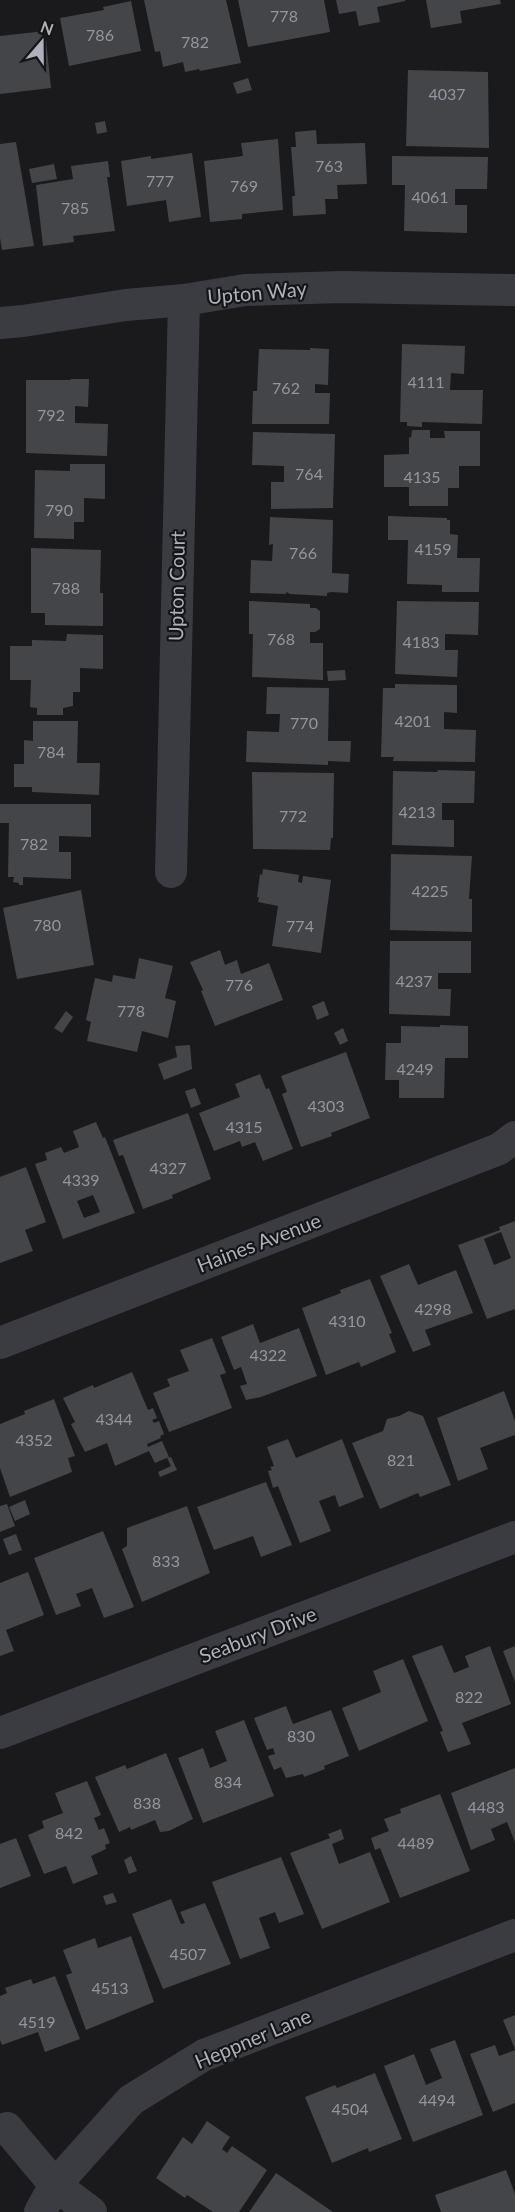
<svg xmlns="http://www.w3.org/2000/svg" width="515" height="2212" font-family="Lato,sans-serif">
  <rect width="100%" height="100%" fill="#1a1a1c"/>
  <!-- building -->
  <g fill="#444549" fill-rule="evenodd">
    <path d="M144 0H226L241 63 200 71 199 69 185 72 183 62 163 67 160 51 155 52Z"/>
    <path d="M238 0H324L330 32 248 47Z"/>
    <path d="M336 0H405V1L377 7 380 22 359 26 356 11 339 14Z"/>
    <path d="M426 0H500L501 4 460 11 462 23 431 28Z"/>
    <path d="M131 1 141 51 69 66 60 18 104 10 103 7Z"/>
    <path d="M45 31 51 88 0 94V36Z"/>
    <path d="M408 70 488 72 489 148 406 146Z"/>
    <path d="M248 78 252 90 237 94 233 83Z"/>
    <path d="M105 121 107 132 97 134 95 123Z"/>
    <path d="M316 130 317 144 365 143 367 184 337 185 338 199H325L326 214 293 216 292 196H295L291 147H296L295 132Z"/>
    <path d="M278 139 283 210 242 214V219L210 222 204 161 243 156 241 143Z"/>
    <path d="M16 142 34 246 2 250 0 238V144Z"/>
    <path d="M192 153 201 217 169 222 166 200 127 206 121 161 151 156V159Z"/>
    <path d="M392 156 488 157 487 189H455V205H467V233L404 231 405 185H392Z"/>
    <path d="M108 161 110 177H107L115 231 73 236 74 242 43 246 36 185 73 179 71 166Z"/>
    <path d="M54 164 57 179 32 183 29 169Z"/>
    <path d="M402 344 465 346 464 374 451 373 450 390H483L482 424 422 422V427L407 426V422H400Z"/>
    <path d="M310 348 329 349 328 385 315 384V393H330L329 424H252L253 391H257L259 349 310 350Z"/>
    <path d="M71 379H89L88 407 75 406V423L108 424 107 456 26 453V380H70Z"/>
    <path d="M412 430H430V438H445L444 431H480V466H459V488H448V506H409V487H384V455L409 454V437L411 438Z"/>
    <path d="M253 432 335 434 333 508 271 509V482H284V466L252 465Z"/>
    <path d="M70 464H105V499L84 498V522H74V539L34 538 35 470 70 471Z"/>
    <path d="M388 516 447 518V520H450V534L458 535 457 558H480L479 592H442V585L407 584 408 540H388Z"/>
    <path d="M270 517 333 520 332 573 349 574 348 593 331 592 327 593V596L290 594 286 592V594L250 593 251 560 272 561 273 544 269 545Z"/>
    <path d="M31 548 101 550 100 593H103V626L45 625V613H31Z"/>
    <path d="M249 601 310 604V608H316L320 611V629L315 632H310V643H323V680L252 677 253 634H249Z"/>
    <path d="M397 601 479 602 478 635 445 634V650H458L457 677 395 674Z"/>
    <path d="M67 634 103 635V669L80 668V692H73V706L63 708V715H37V708L30 707 31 680H10V646H32V640L66 641Z"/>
    <path d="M345 670 346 680 328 681 327 671Z"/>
    <path d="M395 684 457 685V713L444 712V729L476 730 475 762 393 761 394 757H381L383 688H395Z"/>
    <path d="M267 687 329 688 328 741H351L350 762 328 761V765L246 762 247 731 279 732 280 714H266Z"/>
    <path d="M33 721H78L77 763H100L99 795 32 792V787H14V764H24V740L33 741Z"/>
    <path d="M437 770 475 771 474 803H442V820H454V847L392 845 393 771 438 772Z"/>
    <path d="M252 772 334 773 333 838H331L330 850 253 849Z"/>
    <path d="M0 804H91V837L59 836V852H71V879L23 877V885H19V883L13 882 14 877H8L9 823H0Z"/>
    <path d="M391 854 472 856 469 899H472V932L390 930Z"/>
    <path d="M263 869 299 875 298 882 302 883 303 876 331 880 321 953 272 946 278 906 258 902 259 897H257L260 874 262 875Z"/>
    <path d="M81 890 94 965 17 979 3 908Z"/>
    <path d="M390 941H471V973H438V989H451L450 1016 389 1014Z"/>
    <path d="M220 950 225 965 237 960 241 974 269 963 283 1000 215 1026 201 991 203 990 190 962Z"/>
    <path d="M139 958 173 966 165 998 176 1001 168 1038 142 1031 137 1052 87 1041 91 1022 86 1020 95 978 112 982 113 975 135 979Z"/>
    <path d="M324 1001 329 1015 317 1020 312 1006Z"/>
    <path d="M66 1011 73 1017 62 1033 54 1028Z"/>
    <path d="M440 1025 468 1026V1058H445L444 1098H399V1080H385L386 1043H401V1026L440 1027Z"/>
    <path d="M343 1028 348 1041 340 1045 334 1033Z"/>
    <path d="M190 1045 192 1069 164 1080 158 1064 177 1057 175 1046Z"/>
    <path d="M346 1052 370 1118 331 1133 332 1136 301 1147 282 1094 287 1092 281 1076Z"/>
    <path d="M260 1074 266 1089 269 1088 293 1149 263 1161 255 1142 242 1147 240 1141 214 1151 199 1113 240 1097 235 1084Z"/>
    <path d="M195 1088 201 1104 191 1108 185 1091Z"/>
    <path d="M188 1113 211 1179 172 1195 173 1198 143 1209 123 1155 119 1156 113 1140Z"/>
    <path d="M96 1122 103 1138 105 1137 135 1213 63 1239 35 1164 47 1160 45 1153 61 1147 64 1153 79 1147 73 1131ZM93 1195 100 1212 84 1218 77 1201Z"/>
    <path d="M26 1167 46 1222 25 1230 33 1251 0 1263V1177Z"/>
    <path d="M515 1221V1309L487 1319 458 1245 500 1230 499 1227ZM501 1232 511 1258 494 1265 484 1239Z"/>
    <path d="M409 1264 418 1285 456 1270 473 1313 425 1330 431 1345 413 1352 380 1276Z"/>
    <path d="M370 1279 392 1333 389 1334 396 1352 361 1367 359 1362 326 1375 302 1308 341 1293 340 1290Z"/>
    <path d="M253 1324 260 1343 299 1328 317 1376 261 1397 246 1400 240 1386 247 1384 241 1367 234 1370 221 1337Z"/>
    <path d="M212 1338 226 1373 220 1375 232 1408 169 1432 153 1393 170 1386 167 1379 189 1371 180 1350Z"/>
    <path d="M132 1372 148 1410 153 1408 157 1418 152 1420 154 1423 159 1421 164 1434 160 1436 161 1438 147 1444 148 1447 162 1441 169 1457 155 1463 149 1451 115 1466 107 1443 85 1452 71 1424 75 1422 63 1398 93 1385 94 1388Z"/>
    <path d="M504 1391 515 1421V1435L480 1448 488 1469 458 1481 437 1418Z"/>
    <path d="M54 1399 75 1456 68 1458 72 1472 10 1497 0 1468V1424L25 1414 24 1411Z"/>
    <path d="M409 1411 423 1416 451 1485 420 1497 418 1493 380 1509 352 1443 383 1431 387 1419 399 1416Z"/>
    <path d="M288 1439 296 1458 342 1439 364 1497 339 1507 335 1495 319 1501 331 1531 300 1543 278 1486 273 1488 268 1471 272 1470 270 1467 274 1466 267 1447Z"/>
    <path d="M171 1457 177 1470 160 1477 158 1472 171 1466 167 1458Z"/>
    <path d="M266 1482 292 1545 261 1557 253 1536 214 1550 197 1507Z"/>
    <path d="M25 1500 30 1514 15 1521 9 1507Z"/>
    <path d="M7 1504 15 1526 0 1532V1506Z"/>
    <path d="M187 1506 210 1573 142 1602 122 1549 127 1546V1528Z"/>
    <path d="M103 1531 134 1607 104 1618 92 1588 76 1594 81 1606 56 1615 34 1558Z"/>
    <path d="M16 1534 22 1550 9 1555 3 1539Z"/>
    <path d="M28 1572 44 1615 6 1630 14 1651 0 1656V1583Z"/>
    <path d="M442 1645 454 1673 469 1667 465 1656 490 1646 511 1704 462 1723 471 1744 448 1752 440 1732 443 1731 412 1656Z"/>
    <path d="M515 1646V1682L503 1651Z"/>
    <path d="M403 1659 428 1721 359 1751 342 1708 381 1692 373 1671Z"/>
    <path d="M286 1706 293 1724 331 1710 349 1756 324 1766 325 1769 304 1777 303 1774 286 1778 281 1767 274 1770 268 1756 275 1754 273 1748 267 1750 254 1718Z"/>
    <path d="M244 1720 274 1796 203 1823 178 1758 203 1748 210 1768 227 1761 215 1731Z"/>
    <path d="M166 1753 193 1819 169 1831 160 1832 155 1820 131 1830 130 1827 119 1832 95 1777 125 1765 127 1769Z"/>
    <path d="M515 1768V1842L507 1822 491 1829 495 1840 471 1850 451 1793Z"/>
    <path d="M87 1781 101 1815 94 1818 99 1830 104 1828 110 1843 105 1845 106 1849 91 1856 98 1874 73 1884 66 1866 44 1874 28 1835 44 1828 42 1821 63 1813 55 1793Z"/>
    <path d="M440 1794 470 1871 400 1898 380 1848 375 1850 371 1838 389 1831 384 1819 401 1813 400 1809Z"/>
    <path d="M341 1829 344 1839 332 1844 339 1864 370 1852 390 1902 322 1929 290 1853 330 1838 328 1834Z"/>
    <path d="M16 1838 31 1876 0 1888V1844Z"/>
    <path d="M131 1856 137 1871 129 1874 124 1860Z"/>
    <path d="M281 1857 304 1914 279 1923 275 1912 259 1918 270 1948 240 1959 212 1882Z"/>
    <path d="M113 1893 117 1902 106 1905 103 1896Z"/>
    <path d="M171 1899 181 1924 185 1923 180 1912 205 1903 231 1964 163 1989 132 1914Z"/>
    <path d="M131 1936 154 2002 86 2030 66 1975 72 1973 63 1950 95 1938 98 1948Z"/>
    <path d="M55 1976 80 2039 45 2052 38 2032 2 2045 0 2040V1996L7 1993 5 1988 31 1979 33 1984Z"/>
    <path d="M515 2015V2049L503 2020Z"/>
    <path d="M455 2040 483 2115 413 2142 384 2066 414 2054 426 2085 442 2078 430 2049Z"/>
    <path d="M495 2045 499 2056 515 2050V2103L493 2112 470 2054Z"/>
    <path d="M375 2073 402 2139 369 2152 368 2148 332 2163 305 2097 335 2085 337 2088Z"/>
    <path d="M207 2121 230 2137 222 2149 227 2153 232 2146 267 2170 239 2212H213L187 2195 185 2198 156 2178 183 2137 192 2144Z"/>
    <path d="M506 2170 515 2194V2212H441L435 2195Z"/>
    <path d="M276 2173 333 2212H249Z"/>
  </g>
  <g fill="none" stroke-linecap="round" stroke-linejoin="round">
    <!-- minor -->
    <g stroke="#3a3c41" stroke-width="32">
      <path d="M0 323 23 321 126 305 184 300 245 290 342 287 515 290"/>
      <path d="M171 872 184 300"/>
      <path d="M0 1343 499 1149 515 1137"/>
      <path d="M0 1733 515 1537"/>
      <path d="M7 2128 55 2185 91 2212"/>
      <path d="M40 2212 55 2185 131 2100 204 2055 515 1935"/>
    </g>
  </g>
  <g text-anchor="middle" stroke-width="4.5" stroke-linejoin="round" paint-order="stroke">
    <!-- number labels -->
    <g font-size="16" fill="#92969f">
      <text x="284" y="22">778</text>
      <text x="100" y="41">786</text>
      <text x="195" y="48">782</text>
      <text x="447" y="100">4037</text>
      <text x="329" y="172">763</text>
      <text x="160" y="187">777</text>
      <text x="244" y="192">769</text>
      <text x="430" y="203">4061</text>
      <text x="75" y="214">785</text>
      <text x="426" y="388">4111</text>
      <text x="286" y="394">762</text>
      <text x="51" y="421">792</text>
      <text x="309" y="480">764</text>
      <text x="422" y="483">4135</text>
      <text x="59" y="516">790</text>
      <text x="433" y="555">4159</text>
      <text x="303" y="559">766</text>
      <text x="66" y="594">788</text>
      <text x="281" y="645">768</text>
      <text x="421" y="648">4183</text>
      <text x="413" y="727">4201</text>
      <text x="304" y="729">770</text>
      <text x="51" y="758">784</text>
      <text x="417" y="818">4213</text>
      <text x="293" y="822">772</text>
      <text x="34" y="850">782</text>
      <text x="430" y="897">4225</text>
      <text x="47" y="931">780</text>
      <text x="300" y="932">774</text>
      <text x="414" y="987">4237</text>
      <text x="239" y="991">776</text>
      <text x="131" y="1017">778</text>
      <text x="415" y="1075">4249</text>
      <text x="326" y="1112">4303</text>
      <text x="244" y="1133">4315</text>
      <text x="168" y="1174">4327</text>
      <text x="81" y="1186">4339</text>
      <text x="433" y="1315">4298</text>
      <text x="347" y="1327">4310</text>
      <text x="268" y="1361">4322</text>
      <text x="114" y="1425">4344</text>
      <text x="34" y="1446">4352</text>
      <text x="401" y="1466">821</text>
      <text x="166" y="1567">833</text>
      <text x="469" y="1703">822</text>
      <text x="301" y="1742">830</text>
      <text x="228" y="1788">834</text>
      <text x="147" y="1809">838</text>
      <text x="486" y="1813">4483</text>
      <text x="69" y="1839">842</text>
      <text x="416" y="1849">4489</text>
      <text x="188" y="1960">4507</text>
      <text x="110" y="1994">4513</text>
      <text x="37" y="2028">4519</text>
      <text x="437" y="2106">4494</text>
      <text x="350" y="2115">4504</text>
    </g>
    <!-- street labels -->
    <g font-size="20" fill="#acb1bc" stroke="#151517">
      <text transform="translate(257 293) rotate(-5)" y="7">Upton Way</text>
      <text transform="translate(177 586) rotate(-89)" y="7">Upton Court</text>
      <text transform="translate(259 1243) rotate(-21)" y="7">Haines Avenue</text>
      <text transform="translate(258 1635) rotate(-21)" y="7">Seabury Drive</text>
      <text transform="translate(253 2039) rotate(-23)" y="7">Heppner Lane</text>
    </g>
  </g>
  <!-- north arrow -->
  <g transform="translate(42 42) rotate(20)" stroke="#151517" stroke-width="4.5" paint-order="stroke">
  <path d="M0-4.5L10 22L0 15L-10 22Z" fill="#acb1bc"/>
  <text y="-9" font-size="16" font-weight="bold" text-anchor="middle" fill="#acb1bc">N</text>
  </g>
</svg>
